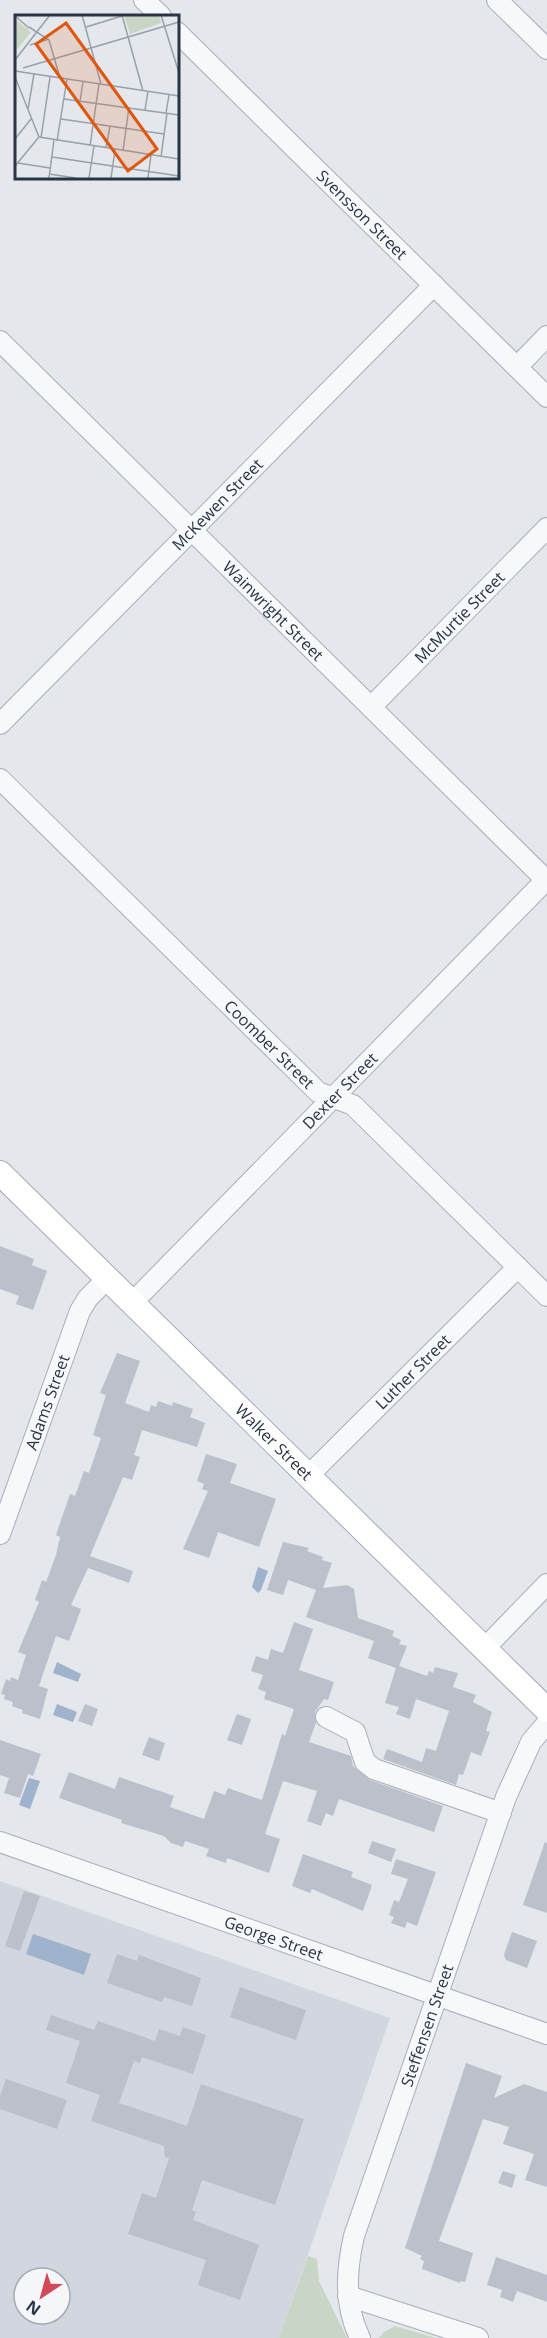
<svg xmlns="http://www.w3.org/2000/svg" width="547" height="2338" font-family="'Open Sans',sans-serif">
  <rect width="100%" height="100%" fill="#e4e7ec"/>
  <!-- built -->
  <path fill="#d2d6de" fill-rule="evenodd" d="M0 1881 390 2018 279 2338H0ZM24 2278H60V2314H24Z"/>
  <!-- green -->
  <g fill="#c9d6c5">
    <path d="M308 2256 317 2259 319 2281 347 2338H279Z"/>
    <path d="M395 2326 436 2338H379L384 2332Z"/>
  </g>
  <!-- water -->
  <g fill="#9fb4cc">
    <path d="M258 1567 268 1571 261 1590 258 1593 252 1587Z"/>
    <path d="M57 1662 81 1674 78 1682 53 1673Z"/>
    <path d="M57 1704 77 1712 73 1722 53 1715Z"/>
    <path d="M29 1778 40 1781 30 1809 19 1805Z"/>
    <path d="M33 1934 91 1954 84 1975 26 1954Z"/>
  </g>
  <!-- building -->
  <g fill="#bbc0ca">
    <path d="M0 1246 34 1259 32 1265 47 1271 33 1310 16 1304 19 1296 0 1289Z"/>
    <path d="M117 1353 140 1361 125 1403 149 1412 151 1405 156 1407 158 1401 172 1406 173 1402 193 1409 190 1417 205 1423 197 1447 142 1430 134 1455 140 1457 132 1480 123 1477 90 1556 133 1571 129 1583 88 1568 71 1605 81 1609 76 1623 69 1641 56 1636 39 1686 48 1689 40 1719 22 1713 23 1710 12 1706 13 1702 4 1699 5 1695 1 1694 6 1679 10 1681 11 1677 18 1680 26 1655 18 1652 39 1602 35 1600 42 1580 46 1582 56 1555 60 1537 56 1535 70 1494 75 1496 84 1471 89 1473 101 1438 93 1435 106 1395 100 1393Z"/>
    <path d="M206 1454 237 1464 230 1483 276 1499 259 1547 218 1532 209 1558 183 1549 208 1491 202 1489 204 1484 197 1481Z"/>
    <path d="M283 1542 309 1548 307 1551 323 1557 322 1560 332 1563 323 1588 347 1585 354 1589 358 1618 394 1631 392 1636 401 1640 399 1644 407 1646 399 1666 427 1676 429 1671 433 1673 435 1667 458 1673 453 1687 476 1695 473 1702 492 1712 486 1731 490 1732 481 1756 471 1752 463 1775 459 1774 456 1785 383 1759 387 1749 422 1762 426 1748 436 1751 449 1711 416 1699 410 1719 396 1714 399 1707 385 1703 396 1668 368 1658 374 1641 306 1617 316 1590 288 1580 283 1595 267 1590Z"/>
    <path d="M294 1622 313 1629 299 1670 334 1682 328 1700 324 1699 315 1712 316 1723 309 1742 351 1756 353 1766 370 1780 443 1806 434 1832 339 1799 333 1816 326 1813 321 1826 307 1821 317 1791 283 1781 265 1834 280 1839 269 1873 227 1858 226 1863 206 1856 209 1849 185 1841 183 1847 171 1843 164 1836 121 1823 122 1820 59 1798 69 1772 115 1789 119 1777 142 1785 174 1796 170 1807 204 1819 214 1791 225 1795 228 1788 262 1800 282 1734 285 1736 294 1709 264 1699 266 1692 258 1689 263 1675 251 1671 256 1656 268 1660 271 1649 283 1653Z"/>
    <path d="M85 1704 98 1709 92 1726 78 1721Z"/>
    <path d="M237 1714 251 1719 242 1745 227 1740Z"/>
    <path d="M149 1737 165 1743 159 1761 142 1755Z"/>
    <path d="M0 1740 41 1754 33 1776 28 1774 20 1798 4 1793 9 1778 0 1775Z"/>
    <path d="M372 1841 396 1849 391 1862 368 1853Z"/>
    <path d="M545 1842 547 1843V1913L523 1905Z"/>
    <path d="M303 1854 353 1872 351 1877 372 1885 363 1911 312 1889 310 1893 292 1886Z"/>
    <path d="M396 1859 436 1872 417 1926 407 1922 405 1928 391 1923 394 1917 389 1915 394 1900 399 1902 408 1879 391 1874Z"/>
    <path d="M24 1891 40 1896 20 1951 5 1946Z"/>
    <path d="M512 1932 537 1941 527 1968 506 1960 504 1955Z"/>
    <path d="M117 1954 137 1961 139 1955 201 1978 192 2006 164 1997 162 2002 107 1983Z"/>
    <path d="M240 1987 306 2010 296 2040 230 2017Z"/>
    <path d="M51 2015 94 2030 98 2021 155 2041 159 2029 180 2036 183 2027 206 2035 193 2074 142 2057 140 2063 134 2061 119 2103 187 2126 201 2084 304 2119 275 2205 202 2180 192 2210 196 2212 193 2220 259 2245 240 2300 198 2285 206 2260 128 2234 142 2193 156 2198 169 2158 165 2157 164 2146 91 2121 100 2095 66 2083 80 2041 46 2030Z"/>
    <path d="M466 2063 502 2076 494 2098 524 2084 547 2092V2187L525 2180 534 2154 503 2144 509 2127 483 2119 439 2241 473 2253 465 2282 460 2281V2283L422 2269 424 2261 420 2259 422 2256 405 2248Z"/>
    <path d="M6 2079 67 2100 57 2129 0 2109V2096Z"/>
    <path d="M503 2171 516 2175 512 2188 498 2183Z"/>
    <path d="M496 2257 547 2275V2302L517 2291 513 2302 500 2297 502 2290 487 2285Z"/>
  </g>
  <g fill="none" stroke-linecap="round" stroke-linejoin="round">
    <!-- minor casing -->
    <g stroke="#a9aeb7" stroke-width="22">
      <g id="minor">
        <path d="M144 0 161 16"/>
        <path d="M497 0 547 49"/>
        <path id="s1" d="M177 32 547 397"/>
        <path id="s2" d="M0 341 547 881"/>
        <path d="M517 367 547 336"/>
        <path id="s3" d="M371 707 547 528"/>
        <path id="s4" d="M0 724 434 285"/>
        <path id="s5" d="M0 779 318 1092 353 1105 547 1296"/>
        <path id="s6" d="M132 1303 547 879"/>
        <path id="s7" d="M308 1476 518 1267"/>
        <path id="s8" d="M0 1534 80 1311 88 1298 107 1279"/>
        <path d="M484 1649 547 1584"/>
        <path d="M326 1717 355 1732 365 1762 374 1769 501 1813"/>
        <path id="s9" d="M0 1842 547 2034"/>
        <path d="M348 2296 478 2338"/>
        <path id="s10" d="M360 2338C344 2305 346 2271 354 2236L506 1797 531 1742 547 1723"/>
      </g>
    </g>
    <!-- major casing -->
    <g stroke="#a3abb8" stroke-width="26">
      <g id="major">
        <path id="s11" d="M0 1173 547 1710"/>
      </g>
    </g>
    <!-- minor -->
    <use href="#minor" stroke="#f7f8fa" stroke-width="20"/>
    <!-- major -->
    <use href="#major" stroke="#fff" stroke-width="24"/>
  </g>
  <g text-anchor="middle" stroke-width="4.5" stroke-linejoin="round" paint-order="stroke">
    <!-- street labels -->
    <g font-size="16" fill="#2b3445" stroke="#f4f6f9">
      <text dy="6" stroke="none"><textPath href="#s1" startOffset="260">Svensson Street</textPath></text>
      <text dy="6" stroke="none"><textPath href="#s4" startOffset="309">McKewen Street</textPath></text>
      <text dy="6" stroke="none"><textPath href="#s2" startOffset="384">Wainwright Street</textPath></text>
      <text dy="6" stroke="none"><textPath href="#s3" startOffset="126">McMurtie Street</textPath></text>
      <text dy="6" stroke="none"><textPath href="#s5" startOffset="378">Coomber Street</textPath></text>
      <text dy="6" stroke="none"><textPath href="#s6" startOffset="297">Dexter Street</textPath></text>
      <text dy="6" stroke="none"><textPath href="#s7" startOffset="148">Luther Street</textPath></text>
      <text dy="6" stroke="none"><textPath href="#s8" startOffset="140">Adams Street</textPath></text>
      <text dy="6" stroke="none"><textPath href="#s11" startOffset="384">Walker Street</textPath></text>
      <text dy="6" stroke="none"><textPath href="#s9" startOffset="290">George Street</textPath></text>
      <text dy="6" stroke="none"><textPath href="#s10" startOffset="327">Steffensen Street</textPath></text>
    </g>
  </g>
  <!-- overview -->
  <g transform="translate(15 15)">
    <rect width="164" height="164" fill="#e4e7ec"/>
    <path d="M109 0H144L146 8 115 19ZM0 4 16 17 0 37Z" fill="#c9d6c5"/>
    <path fill="none" stroke="#9a9fa9" stroke-width="1.5" d="M67 0 86 69M107 0 128 76M146 0 164 58M0 1 14 13M14 12 34 25 45 63M71 12 107 1M15 30 34 24M0 45 35 0M8 53 164 7M0 56 164 81M0 62 24 122M49 84 164 100M65 86 68 67M13 94 19 59M130 95 133 76M151 98 154 80M46 104 149 119M24 122 164 144M26 123 35 62M0 124 16 104M42 126 52 64M75 131 84 69M91 133 95 111M108 136 114 92M37 142 164 161M146 142 152 98M3 148 35 153M0 151 24 122M34 159 61 163M34 163 39 125M74 163 79 131M96 163 100 135M133 163 136 140"/>
    <path fill="#df570f" fill-opacity="0.15" stroke="#df570f" stroke-width="3" d="M51 8 142 134 113 156 21 29Z"/>
    <rect width="164" height="164" fill="none" stroke="#2b3445" stroke-width="3"/>
  </g>
  <!-- north arrow -->
  <g transform="translate(42 2296) rotate(216)"><circle r="28" fill="#f4f6f9" stroke="#a4a8b1" stroke-width="1.5"/>
  <path d="M0-4.5L10 22L0 15L-10 22Z" fill="#d1495b"/>
  <text y="-9" font-size="16" font-weight="bold" text-anchor="middle" fill="#2b3445">N</text>
  </g>
</svg>
